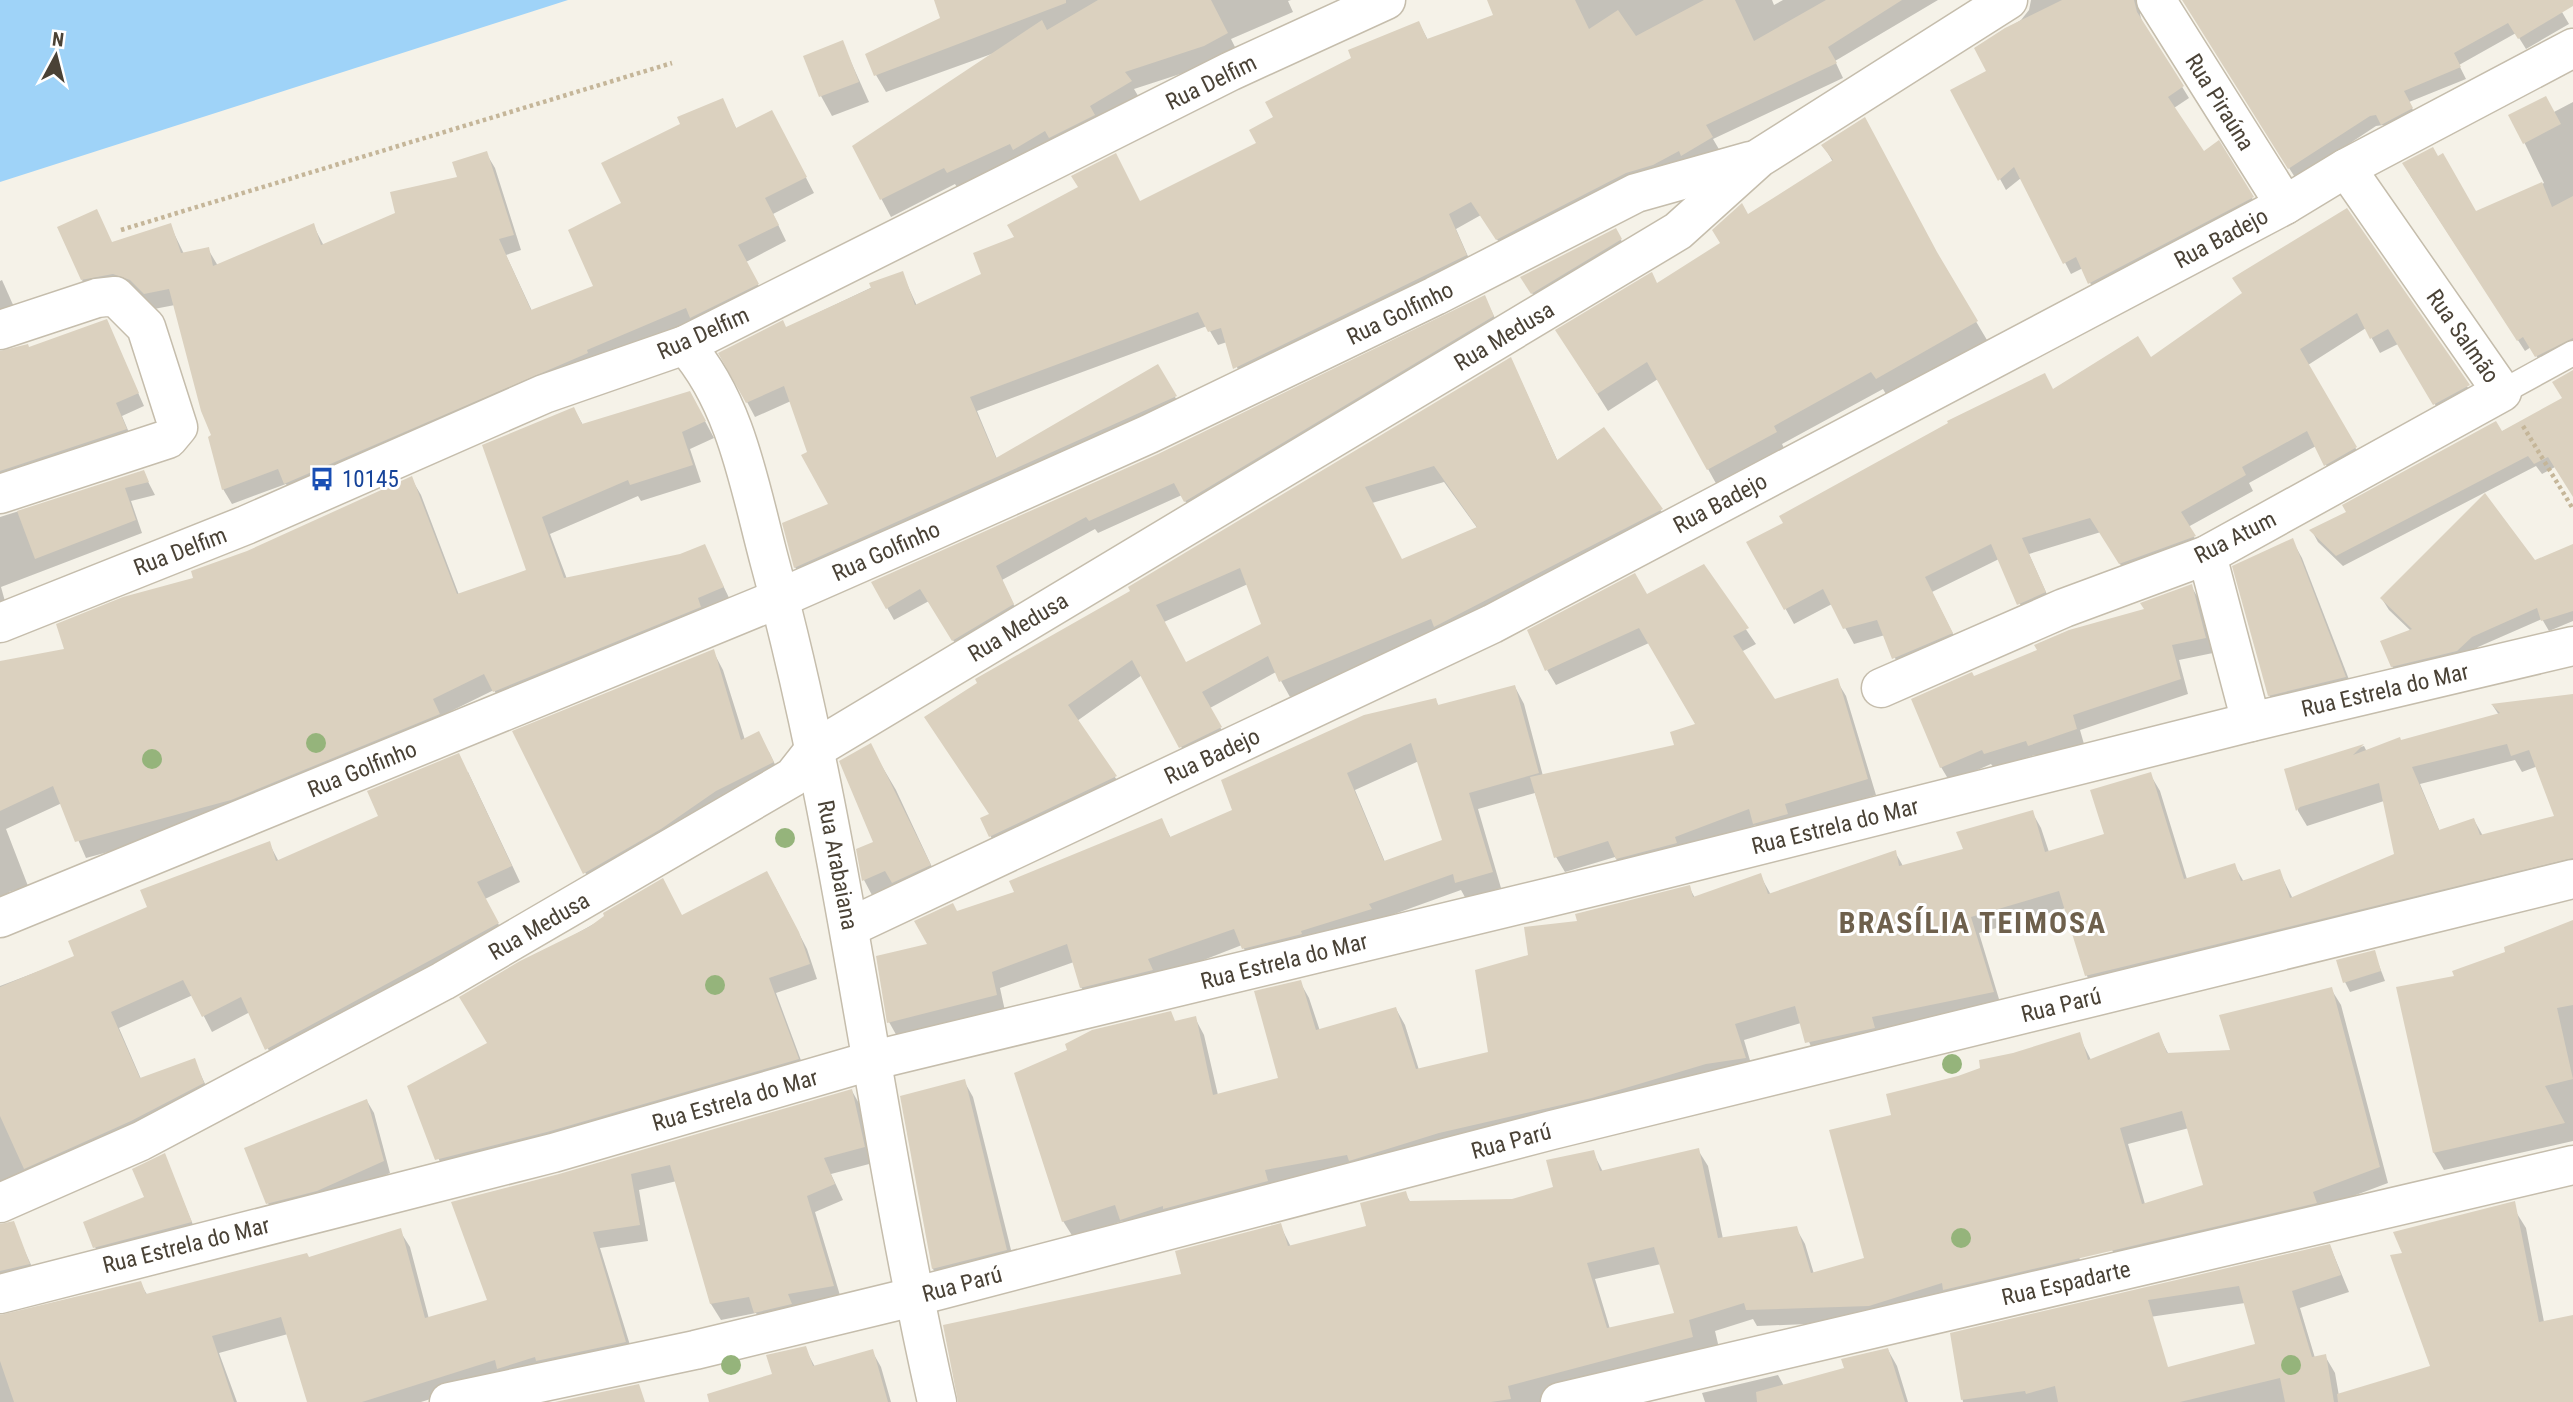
<svg xmlns="http://www.w3.org/2000/svg" width="2573" height="1402" font-family="'Roboto Condensed',sans-serif">
  <rect width="100%" height="100%" fill="#f5f2e8"/>
  <!-- water -->
  <path fill="#9fd3f8" d="M0 0H568L0 182Z"/>
  <!-- shadow -->
  <g fill="#0003" fill-rule="evenodd">
    <path d="M936 0H1291L1288 1 1293 12 1231 39 1237 51 1214 63 1134 89 1140 99 958 189 955 184 891 217 854 147 997 52 886 92 876 75 942 19Z"/>
    <path d="M1489 0H1772L1774 5 1783 0H1938L1835 61 1843 78 1713 139 1720 151 1506 253 1481 215 1456 229 1474 270 1243 382 1227 342 1218 345 1207 326 977 411 997 459 1158 367 1183 411 803 581 795 567 784 524 830 504 791 401 755 417 721 353 786 328 902 273 917 306 1140 203 1258 144 1275 118 1419 23 1428 40 1496 16Z"/>
    <path d="M2031 0H2144L2140 14 2142 22 2189 98 2174 108 2203 154 2252 198 2259 209 2096 295 2083 268 2071 274 2021 178 2006 190 1952 91 1988 71 1976 48 2021 20 2029 10Z"/>
    <path d="M2183 0H2555L2569 24 2526 49 2516 33 2459 65 2466 79 2409 102 2418 120 2389 135 2384 125 2376 126 2296 179Z"/>
    <path d="M842 42 869 102 832 116 821 96Z"/>
    <path d="M722 100 737 130 780 128 814 193 773 214 786 241 746 262 766 300 295 499 286 484 232 504 223 489 213 436 175 305 154 309 91 295 82 280 113 243 170 225 184 254 208 249 218 266 313 225 324 246 397 214 459 178 486 153 495 168 521 250 506 255 532 311 596 287 623 204 682 125Z"/>
    <path d="M2573 102V353L2543 367 2531 347 2525 351 2410 175 2476 214 2544 183 2511 115 2554 112Z"/>
    <path d="M1823 145 1943 266 1987 340 1887 396 1883 389 1782 444 1785 450 1718 487 1658 379 1608 411 1568 348 1722 244 1747 216 1833 162Z"/>
    <path d="M2347 211 2477 401 2444 419 2398 344 2380 353 2366 328 2308 365 2364 463 2334 480 2316 446 2249 483 2253 491 2188 527 2203 552 2129 579 2101 532 2029 554 2053 608 2027 619 1999 559 1932 592 1960 648 1902 674 1885 635 1854 644 1832 604 1794 624 1749 543 2053 391 2150 359 2243 294Z"/>
    <path d="M1615 230 1630 255 1542 308 1532 293Z"/>
    <path d="M2 280 18 316 0 324V281Z"/>
    <path d="M1491 310 1500 329 1192 514 1182 495 1098 533 1095 529 1002 580 1020 618 961 653 929 601 894 620 873 583Z"/>
    <path d="M106 321 144 406 122 416 133 442 0 486V352L29 349Z"/>
    <path d="M1511 359 1558 462 1604 429 1671 525 1441 635 1290 697 1276 672 1210 708 1229 744 1190 763 1142 675 1077 721 1125 792 999 853 982 819 991 815 1132 591ZM1444 482 1478 529 1402 561 1372 503ZM1248 584 1263 624 1186 664 1164 622Z"/>
    <path d="M2573 372V495L2555 467 2542 474 2536 466 2343 566 2318 542 2312 531 2564 399Z"/>
    <path d="M690 393 714 438 690 449 701 482 641 501 638 496 550 534 567 579 681 556 704 546 732 604 504 708 494 690 441 716 448 731 241 816 86 858 62 803 6 829 28 886 9 892 14 907 0 911V663L67 650 221 564 411 478 421 495 459 595 528 571 484 446 574 409 583 425Z"/>
    <path d="M143 472 155 495 131 501 142 533 1 587 8 612 0 616V517Z"/>
    <path d="M2292 540 2302 558 2355 695 2279 713 2269 695Z"/>
    <path d="M2573 546V621L2549 631 2542 619 2478 647 2464 662 2399 677 2392 666 2411 631 2389 610 2382 599 2534 562Z"/>
    <path d="M1703 567 1756 644 1741 652 1775 701 1837 681 1846 696 1876 795 1792 820 1764 839 1756 825 1624 874 1615 857 1565 872 1556 857 1535 793 1478 809 1501 888 1466 899 1461 890 1253 965 1242 945 1091 1004 1081 987 1074 962 1000 988 1005 1011 898 1038 889 1022 929 945 956 913 1016 893 1161 820 1171 838 1235 811 1435 700 1439 706 1515 687 1524 704 1543 776 1676 747 1697 726 1649 643 1556 685 1547 670 1646 597ZM1419 761 1445 841 1385 862 1355 790Z"/>
    <path d="M2191 586 2200 601 2213 653 2179 660 2188 694 2080 730 2084 744 2038 760 2035 755 1994 768 1991 764 1950 782 1941 767 1973 678 2147 610Z"/>
    <path d="M713 651 723 670 745 740 769 752 783 781 595 892 515 732Z"/>
    <path d="M2573 696V875L2096 992 2087 976 2066 908 1979 933 2002 1009 1816 1058 1801 1023 1744 1040 1754 1074 1131 1236 1123 1221 1073 1237 1063 1221 1176 1023 1195 1018 1204 1035 1218 1095 1280 1079 1300 982 1309 998 1320 1031 1396 1009 1405 1025 1419 1070 1490 1054 1530 956 1579 922 1689 887 1695 898 1760 875 1771 895 1895 852 1903 866 1965 850 2032 812 2041 828 2049 852 2106 835 2150 774 2160 791 2187 879 2234 865 2244 882 2279 871 2293 899 2396 855 2384 801 2307 826 2298 811 2286 770 2364 746 2367 752 2499 715 2493 706ZM2515 760 2522 772 2538 766 2557 817 2483 836 2474 820 2440 832 2420 784Z"/>
    <path d="M870 746 896 790 939 882 873 897 864 880 875 843Z"/>
    <path d="M468 772 520 882 485 899 507 940 276 1065 250 1012 212 1032 193 995 119 1028 141 1079 194 1060 212 1099 0 1199V986L76 957 149 908 269 843 279 862 380 817Z"/>
    <path d="M775 887 807 949 817 979 776 993 806 1074 445 1174 409 1087 489 1044 462 998 606 917H682Z"/>
    <path d="M2573 923V1141L2444 1170 2434 1153 2398 989 2456 977Z"/>
    <path d="M2374 952 2385 981 2350 992 2345 982Z"/>
    <path d="M2331 989 2341 1005 2388 1183 2321 1208 2122 1266 2112 1250 2076 1234 2082 1275 1879 1321 1757 1326 1753 1319 1715 1331 1719 1348 1555 1402H960L1183 1275 1280 1225 1291 1247 1368 1227 1405 1193 1411 1203 1512 1201 1556 1188 1593 1152 1603 1172 1698 1150 1708 1166 1723 1239 1796 1228 1805 1244 1814 1274 1867 1259 1894 1116 1958 1078 2080 1038 2091 1060 2158 1034 2169 1055 2232 1051ZM2189 1128 2205 1186 2145 1204 2128 1144ZM1661 1264 1676 1314 1610 1329 1595 1279Z"/>
    <path d="M964 1081 973 1097 1015 1266 943 1285 933 1269 902 1098Z"/>
    <path d="M852 1091 861 1107 873 1163 831 1174 843 1200 815 1212 842 1302 765 1329 756 1313 721 1320 711 1304 677 1181 639 1190 648 1241 600 1248 634 1358 503 1376 421 1402H308L288 1334 219 1353 237 1402H0V1317L140 1283 148 1296 309 1259 400 1231 410 1247 429 1319 490 1301 560 1176Z"/>
    <path d="M367 1101 374 1113 390 1173 324 1203 275 1215 268 1203Z"/>
    <path d="M164 1155 196 1232 100 1256 95 1247 146 1198Z"/>
    <path d="M2516 1212 2526 1228 2544 1322 2573 1317V1402H2154L2257 1345 2245 1303 2136 1319 2127 1302 2330 1246 2349 1292 2300 1308 2315 1358 2325 1356 2335 1373 2339 1396 2432 1367 2404 1255Z"/>
    <path d="M0 1226 22 1245 38 1280 0 1292Z"/>
    <path d="M1952 1335 2100 1402H1963Z"/>
    <path d="M805 1348 815 1367 872 1351 881 1367 891 1402H739Z"/>
    <path d="M1888 1350 1897 1366 1908 1402H1705L1702 1393 1778 1375 1784 1386 1846 1369Z"/>
  </g>
  <!-- building -->
  <g fill="#dbd1bf" fill-rule="evenodd">
    <path d="M934 0H1066V3L874 76 865 54 940 18Z"/>
    <path d="M1098 0H1211L1228 33 1204 46 1125 72 1132 81 1090 106 1095 115 1049 138 1045 131 1013 150 1010 144 947 173 944 168 880 200 852 146 1042 20 1047 30Z"/>
    <path d="M1487 0H1575L1589 29 1618 10 1636 36 1704 0H1735L1754 41 1826 0H1902L1828 47 1837 63 1706 125 1713 137 1681 156 1679 151 1653 165 1626 173 1496 240 1471 202 1449 214 1467 255 1233 369 1221 328 1208 332 1198 312 970 397 996 458 1158 364 1177 396 794 568 782 523 828 504 801 455 807 452 784 386 746 403 718 353 783 320 786 327 871 288 869 283 903 271 915 305 981 274 973 253 1014 237 1007 225 1078 187 1071 176 1116 153 1140 201 1256 143 1249 130 1273 117 1265 102 1351 58 1348 50 1419 21 1427 39 1493 15Z"/>
    <path d="M2062 0H2134L2137 12 2184 86 2168 97 2204 151 2219 140 2254 197 2088 284 2076 257 2063 264 2014 167 1998 181 1950 90 1986 71 1974 48 2005 28Z"/>
    <path d="M2182 0H2573V6L2518 39 2508 23 2454 53 2461 67 2404 91 2413 108 2381 125 2376 115 2370 116 2288 169Z"/>
    <path d="M843 40 859 82 819 97 803 56Z"/>
    <path d="M2546 96 2561 124 2523 144 2508 115Z"/>
    <path d="M723 98 736 128 772 110 807 177 765 198 779 225 738 245 759 284 690 318 686 308 587 350 588 353 284 484 278 469 222 490 208 437 211 435 201 411 169 289 144 294 130 280 113 274 81 280 57 227 97 209 112 242 171 223 181 253 209 247 213 266 314 223 321 245 395 213 390 192 457 177 452 162 487 151 514 235 499 239 531 310 593 286 568 230 621 203 601 163 680 124 677 117Z"/>
    <path d="M1865 117 1937 252 1978 321 1876 379 1871 372 1774 426 1777 432 1707 470 1647 362 1597 394 1555 330 1650 273 1652 272 1657 283 1720 243 1712 230 1742 203 1748 214 1833 160 1821 145Z"/>
    <path d="M2433 147 2438 156 2443 153 2476 211 2542 182 2552 207 2573 196V338L2535 357 2523 337 2517 341 2402 163Z"/>
    <path d="M2347 208 2470 385 2433 405 2388 329 2370 339 2357 313 2300 349 2357 447 2324 466 2307 431 2242 467 2246 475 2181 512 2196 536 2119 564 2090 518 2022 538 2046 592 2017 605 1991 544 1925 577 1953 633 1892 659 1877 620 1843 629 1823 589 1784 610 1746 542 1783 523 1779 516 1948 423 1947 421 2045 373 2053 389 2138 336 2151 357 2242 293 2232 278Z"/>
    <path d="M1616 228 1622 239 1531 294 1520 277Z"/>
    <path d="M1485 295 1494 316 1184 502 1174 483 1089 521 1086 517 996 566 1014 604 952 641 920 589 886 609 871 582 1158 454Z"/>
    <path d="M107 319 139 393 116 403 127 429 0 471V351L28 344 29 347Z"/>
    <path d="M1511 357 1557 460 1604 427 1663 509 1434 627 1431 619 1279 682 1268 656 1202 692 1222 727 1179 748 1132 660 1068 705 1117 776 989 837 980 818 989 814 924 717 977 683 975 679 1130 591 1128 587ZM1434 466 1477 527 1402 559 1365 487ZM1240 568 1261 624 1186 662 1156 605Z"/>
    <path d="M2573 370V497L2548 457 2534 464 2528 456 2336 556 2309 530 2346 512 2342 505 2496 421 2502 431 2562 398 2552 382Z"/>
    <path d="M690 391 706 421 682 432 693 465 630 485 628 480 542 517 564 578 680 554 705 544 724 587 698 598 701 607 493 692 484 674 433 699 440 714 231 800 75 842 53 786 0 811V661L64 649 56 624 123 597 193 578 191 571 247 551 412 476 457 594 515 574 526 570 482 445 574 407 582 424Z"/>
    <path d="M144 470 149 482 125 488 136 520 35 559 17 511Z"/>
    <path d="M2485 493 2535 560 2573 544V611L2541 621 2537 608 2472 637 2457 651 2391 667 2380 641 2412 629 2380 598Z"/>
    <path d="M2293 538 2346 677 2268 696 2232 566Z"/>
    <path d="M1704 564 1749 628 1733 636 1775 699 1838 678 1868 779 1785 804 1788 814 1753 824 1749 809 1675 837 1677 843 1616 859 1608 841 1554 858 1530 777 1674 745 1670 732 1695 724 1639 628 1545 671 1527 630 1635 573 1647 594Z"/>
    <path d="M2192 584 2206 638 2172 645 2181 679 2073 715 2077 729 2028 746 2026 741 1984 754 1982 750 1940 768 1911 699 1972 672 1974 676 2037 650 2034 645 2069 630 2144 609 2140 603Z"/>
    <path d="M714 649 741 740 759 731 774 762 716 791 661 829 583 874 512 731Z"/>
    <path d="M1515 685 1539 773 1469 793 1493 872 1455 883 1453 874 1369 904 1372 909 1301 931 1302 934 1242 949 1234 929 1148 959 1153 970 1080 988 1067 944 992 972 997 995 887 1023 876 956 927 944 914 921 953 903 957 911 1014 892 1009 881 1162 818 1170 837 1232 810 1221 780 1364 715 1436 698 1438 705ZM1411 743 1442 840 1384 861 1347 773Z"/>
    <path d="M2573 694V858L2085 976 2059 891 1971 917 1994 992 1872 1017 1875 1028 1805 1043 1795 1006 1735 1024 1746 1058 1706 1064 1592 1098 1439 1133 1349 1161 1347 1155 1265 1170 1268 1181 1163 1209V1206L1120 1220 1115 1205 1062 1222 1014 1073 1067 1050 1065 1044 1092 1030 1171 1011 1175 1021 1196 1016 1213 1095 1278 1078 1254 991 1301 980 1316 1030 1396 1007 1416 1069 1488 1052 1475 970 1528 955 1524 927 1577 921 1575 914 1690 885 1693 897 1761 873 1768 894 1896 850 1899 866 1963 849 1956 832 2033 810 2045 852 2104 834 2090 790 2151 772 2184 879 2235 863 2241 881 2280 869 2290 898 2394 854 2379 783 2300 807 2296 811 2284 769 2364 744 2353 755 2400 737 2401 740 2500 713 2491 704ZM2507 744 2511 756 2529 750 2554 816 2480 835 2474 818 2439 830 2412 767Z"/>
    <path d="M871 743 931 865 892 883 885 871 862 881 856 849 873 842 839 761Z"/>
    <path d="M459 753 512 866 477 882 499 923 265 1050 241 997 202 1017 183 980 111 1012 140 1078 195 1058 204 1083 131 1121 24 1169 0 1116V987L74 956 68 941 147 907 140 890 270 841 276 861 378 816 367 791Z"/>
    <path d="M767 871 799 932 810 964 769 978 799 1059 547 1132 435 1160 407 1086 487 1043 459 997 520 961 589 927 604 916 603 913 663 878 682 915Z"/>
    <path d="M2573 920V1005L2557 1008 2573 1079 2545 1086 2565 1123 2433 1153 2396 987 2454 976 2452 971 2505 952 2504 947Z"/>
    <path d="M2375 950 2381 971 2343 983 2336 960Z"/>
    <path d="M2332 987 2380 1167 2313 1192 2317 1203 1943 1290 1942 1283 1869 1306 1746 1310 1744 1303 1689 1320 1693 1337 1508 1386 1511 1399 1491 1402H958L943 1325 1181 1274 1175 1251 1281 1223 1288 1246 1366 1226 1360 1203 1406 1191 1409 1201 1512 1199 1553 1187 1546 1160 1594 1150 1600 1171 1699 1148 1718 1238 1797 1226 1811 1273 1864 1258 1829 1130 1891 1115 1886 1094 1958 1076 1980 1068 1979 1060 2013 1053 2080 1032 2088 1060 2159 1032 2167 1053 2230 1050 2219 1015ZM2182 1111 2203 1185 2142 1204 2120 1128ZM1654 1247 1674 1313 1607 1328 1587 1263Z"/>
    <path d="M965 1079 1007 1250 932 1269 900 1096Z"/>
    <path d="M852 1089 865 1147 824 1158 835 1184 807 1196 834 1286 788 1294 792 1304 754 1313 749 1297 710 1304 670 1165 631 1174 640 1225 593 1232 626 1342 536 1361 535 1357 497 1369 495 1360 362 1402H307L281 1317 212 1336 234 1402H14L0 1361V1315L141 1281 146 1294 307 1253 309 1257 401 1228 425 1318 487 1300 451 1202 559 1174Z"/>
    <path d="M367 1099 384 1161 317 1191 266 1204 244 1148Z"/>
    <path d="M165 1153 192 1222 93 1248 83 1222 144 1197 132 1169Z"/>
    <path d="M2515 1201 2539 1322 2573 1315V1402H2338L2337 1394 2430 1366 2390 1255 2402 1253 2393 1232Z"/>
    <path d="M14 1221 30 1264 0 1271V1224Z"/>
    <path d="M2330 1244 2341 1275 2292 1291 2312 1357 2326 1354 2334 1402H2285L2280 1378 2180 1402H2058L2055 1386 2026 1394 2025 1391 1961 1400 1950 1333ZM2239 1286 2255 1344 2168 1367 2148 1300Z"/>
    <path d="M806 1346 813 1366 873 1349 888 1402H709L707 1394 772 1374 766 1355Z"/>
    <path d="M1888 1348 1905 1402H1757L1756 1392 1844 1368 1841 1359Z"/>
    <path d="M639 1384 645 1402H555Z"/>
  </g>
  <g fill="none" stroke-linecap="round" stroke-linejoin="round">
    <!-- service casing -->
    <g stroke="#c5bdac" stroke-width="27">
      <path id="service" d="M2502 392 2573 353"/>
    </g>
    <!-- minor casing -->
    <g stroke="#c5bdac" stroke-width="41">
      <g id="minor">
        <path d="M2156 0 2285 205"/>
        <path d="M0 330 97 298 115 296 146 327 178 427 168 439 0 494"/>
        <path d="M685 345C737 404 750 489 770 563 845 839 874 1124 937 1402"/>
        <path d="M2207 555 2251 722"/>
        <path d="M0 623 246 525 544 394 685 345 1231 71 1386 0"/>
        <path d="M1881 688 2064 608 2207 555 2502 392 2346 168"/>
        <path d="M0 918 780 598 921 536 1149 434 1435 296 1636 193 1750 161"/>
        <path d="M850 927 1492 624 2285 205 2346 168 2573 48"/>
        <path d="M0 1203 141 1141 443 981 793 777 815 749 1678 231 1759 158 2008 0"/>
        <path d="M0 1294 553 1153 870 1061 1621 880 2251 722 2573 646"/>
        <path d="M449 1402 695 1350 913 1297 1552 1130 2573 879"/>
        <path d="M1560 1402 2573 1165"/>
      </g>
    </g>
    <!-- path -->
    <g stroke="#c5b699" stroke-width="4.5" stroke-dasharray="3.5 3.5" stroke-linecap="butt">
      <path d="M121 230 672 63"/>
      <path d="M2523 426 2573 509"/>
    </g>
    <!-- service -->
    <use href="#service" stroke="#fff" stroke-width="24"/>
    <!-- minor -->
    <use href="#minor" stroke="#fff" stroke-width="38"/>
  </g>
  <!-- trees -->
  <g fill="#95b47b">
    <circle cx="316" cy="743" r="10"/>
    <circle cx="152" cy="759" r="10"/>
    <circle cx="785" cy="838" r="10"/>
    <circle cx="715" cy="985" r="10"/>
    <circle cx="1952" cy="1064" r="10"/>
    <circle cx="1961" cy="1238" r="10"/>
    <circle cx="731" cy="1365" r="10"/>
    <circle cx="2291" cy="1365" r="10"/>
  </g>
  <!-- icons -->
  <defs>
    <g id="bus-bare" transform="scale(1.89)"><path d="M-5-6H5V4H4V6H2V4H-2V6H-4V4H-5ZM-3.5-4V0h7V-4ZM-3.5 1.2v1.5H-2V1.2ZM2 1.2v1.5H3.5V1.2Z" fill="#1a4fb4" stroke="#fff" stroke-width="2.5" paint-order="stroke"/></g>
  </defs>
  <g fill-rule="evenodd">
    <use href="#bus-bare" x="322" y="479"/>
  </g>
  <g text-anchor="middle" stroke-width="6" stroke-linejoin="round" paint-order="stroke">
    <!-- street labels -->
    <g font-size="23" fill="#4a4236" stroke="#fff">
      <text transform="translate(1211 82) rotate(-26)" y="8">Rua Delfim</text>
      <text transform="translate(2220 102) rotate(58)" y="8">Rua Piraúna</text>
      <text transform="translate(2221 238) rotate(-28)" y="8">Rua Badejo</text>
      <text transform="translate(1400 313) rotate(-26)" y="8">Rua Golfinho</text>
      <text transform="translate(703 333) rotate(-24)" y="8">Rua Delfim</text>
      <text transform="translate(1504 336) rotate(-31)" y="8">Rua Medusa</text>
      <text transform="translate(2463 336) rotate(55)" y="8">Rua Salmão</text>
      <text transform="translate(1720 503) rotate(-28)" y="8">Rua Badejo</text>
      <text transform="translate(2235 537) rotate(-27)" y="8">Rua Atum</text>
      <text transform="translate(180 551) rotate(-21)" y="8">Rua Delfim</text>
      <text transform="translate(886 551) rotate(-24)" y="8">Rua Golfinho</text>
      <text transform="translate(1018 627) rotate(-31)" y="8">Rua Medusa</text>
      <text transform="translate(2385 690) rotate(-13)" y="8">Rua Estrela do Mar</text>
      <text transform="translate(1212 756) rotate(-25)" y="8">Rua Badejo</text>
      <text transform="translate(362 769) rotate(-22)" y="8">Rua Golfinho</text>
      <text transform="translate(1835 826) rotate(-14)" y="8">Rua Estrela do Mar</text>
      <text transform="translate(838 865) rotate(79)" y="8">Rua Arabaiana</text>
      <text transform="translate(539 926) rotate(-30)" y="8">Rua Medusa</text>
      <text transform="translate(1284 961) rotate(-14)" y="8">Rua Estrela do Mar</text>
      <text transform="translate(2061 1005) rotate(-14)" y="8">Rua Parú</text>
      <text transform="translate(735 1100) rotate(-16)" y="8">Rua Estrela do Mar</text>
      <text transform="translate(1511 1141) rotate(-15)" y="8">Rua Parú</text>
      <text transform="translate(186 1245) rotate(-14)" y="8">Rua Estrela do Mar</text>
      <text transform="translate(2066 1283) rotate(-13)" y="8">Rua Espadarte</text>
      <text transform="translate(962 1284) rotate(-15)" y="8">Rua Parú</text>
    </g>
    <!-- transit labels -->
    <g font-size="23" fill="#164399" stroke="#fff" text-anchor="start">
      <text x="342" y="487">10145</text>
    </g>
    <!-- district labels -->
    <g font-size="30" font-weight="bold" letter-spacing="2" fill="#6e604c" stroke="#fff">
      <text x="1973" y="933">BRASÍLIA TEIMOSA</text>
    </g>
  </g>
  <!-- north arrow -->
  <g transform="translate(56 56) rotate(7)" stroke="#ffffff" stroke-width="5" paint-order="stroke">
  <path d="M0-5L12 26L0 18L-12 26Z" fill="#4a4236"/>
  <text y="-10" font-size="19" font-weight="bold" text-anchor="middle" fill="#4a4236">N</text>
  </g>
</svg>
